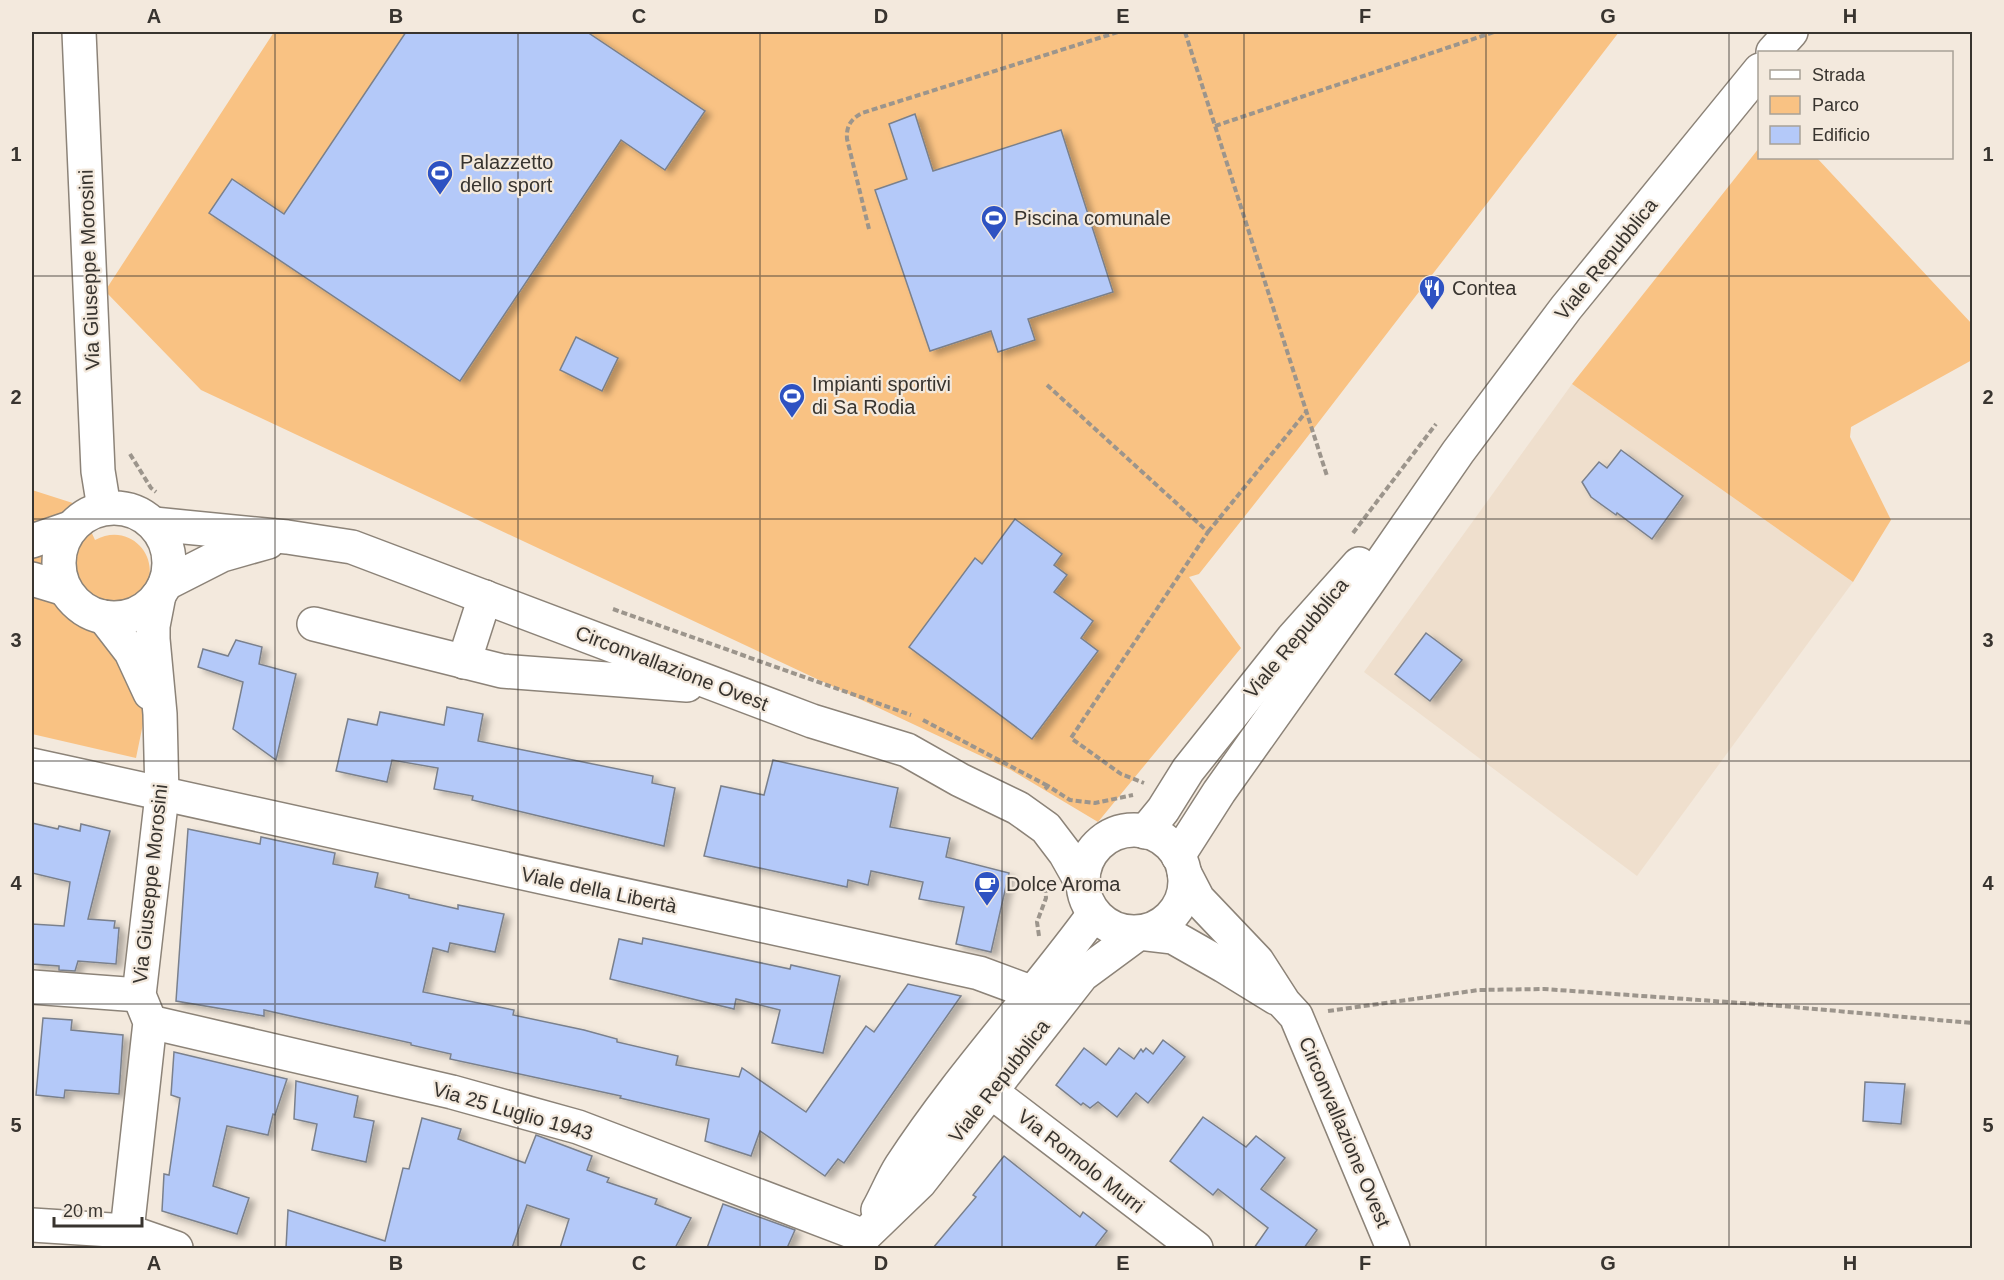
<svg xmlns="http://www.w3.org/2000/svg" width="2004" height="1280" font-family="Arial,sans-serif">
  <defs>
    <filter id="shadow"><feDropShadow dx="6" dy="4" stdDeviation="3" flood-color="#0004"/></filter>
  </defs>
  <rect width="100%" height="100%" fill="#f3e9dd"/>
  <!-- built -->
  <path fill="#efdfcd" d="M1572 384 1853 582 1637 876 1364 672Z"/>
  <!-- green -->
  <g fill="#f9c283">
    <path d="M274 32H1619L1298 449 1199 574 1189 577 1241 648 1098 822 1011 770 201 390 105 291Z"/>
    <path d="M1759 148 1760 158H1817L1972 324V360L1851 427 1850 437 1891 520 1853 582 1572 384Z"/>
    <path d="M32 490 79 505 95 540C138 516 178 579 123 607L153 675 136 758 32 734Z"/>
  </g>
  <!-- building -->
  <g fill="#b4c9f9" stroke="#7a808c" stroke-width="1.5" filter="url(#shadow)">
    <path d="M406 32H587L705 111 665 170 621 140 460 381 209 213 232 179 284 214Z"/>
    <path d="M915 114 933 171 1061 130 1113 292 1028 319 1035 340 998 352 991 331 930 351 875 190 907 179 889 124Z"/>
    <path d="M576 337 618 358 602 391 560 370Z"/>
    <path d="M1621 450 1683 496 1652 539 1617 513 1616 515 1591 497 1582 482 1599 462 1607 468Z"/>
    <path d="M1015 519 1062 554 1054 565 1067 575 1054 592 1093 621 1081 638 1098 651 1032 739 909 647 975 558 982 564Z"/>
    <path d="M1426 633 1462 660 1430 701 1395 674Z"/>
    <path d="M236 640 262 647 259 664 296 674 276 760 233 729 243 682 198 667 203 649 228 656Z"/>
    <path d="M447 707 483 714 478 741 653 776 652 783 675 788 664 846 472 800 473 796 434 789 438 768 392 760 387 782 336 771 348 719 377 725 380 712 444 725Z"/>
    <path d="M773 760 898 788 890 827 950 838 946 857 1009 873 991 952 956 944 964 907 919 899 923 882 871 871 868 885 848 880 847 887 704 856 721 786 764 795Z"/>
    <path d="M32 823 58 829 59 826 80 831 81 824 110 831 88 919 115 921 114 928H119L116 964 78 961 75 971 59 970V966L32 964V924L64 926 70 882 32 873Z"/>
    <path d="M188 829 260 844 261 837 335 853 333 864 378 873 375 887 409 895V898L458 909V905L504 914 495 952 450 943 448 952 433 948 423 992 514 1010 513 1015 584 1030 617 1039V1042L678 1056 676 1065 739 1077 742 1068 806 1112 866 1026 874 1032 908 984 961 996 844 1163 838 1159 825 1176 760 1131 751 1156 705 1141 709 1119 620 1098 621 1096 450 1059 451 1054 411 1045V1043L344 1028 264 1010V1016L176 1001Z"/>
    <path d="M643 938 790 969 791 965 840 976 823 1053 772 1043 780 1010 736 999 734 1009 610 979 619 939 642 944Z"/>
    <path d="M43 1018 72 1020 71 1030 123 1035 119 1094 65 1090 64 1098 36 1095Z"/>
    <path d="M1163 1040 1185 1057 1148 1103 1136 1093 1117 1117 1098 1102 1090 1108 1083 1103 1081 1105 1056 1085 1084 1048 1106 1065 1119 1048 1134 1059 1141 1049 1143 1052 1146 1048 1153 1054Z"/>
    <path d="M174 1052 287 1079 275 1115 273 1114 268 1135 227 1126 213 1186 249 1198 237 1234 162 1211 164 1174 169 1175 180 1098 171 1095Z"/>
    <path d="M296 1081 358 1096 354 1117 374 1121 366 1162 312 1150 317 1124 294 1119Z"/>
    <path d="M1865 1082 1905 1084 1901 1124 1863 1121Z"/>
    <path d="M1203 1117 1246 1147 1256 1136 1285 1158 1261 1189 1317 1230 1304 1248H1254L1268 1228 1218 1189 1213 1195 1170 1161Z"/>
    <path d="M422 1118 461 1129 458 1139 525 1163 536 1135 592 1156 587 1170 609 1178 607 1182 657 1199 655 1204 691 1218 675 1248H560L569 1219 527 1205 512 1248H286L288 1210 385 1241 403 1168 409 1169Z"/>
    <path d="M1004 1156 1080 1217 1083 1212 1107 1231 1094 1248H933L976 1197 973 1195Z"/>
    <path d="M723 1204 795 1230 787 1248H707Z"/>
  </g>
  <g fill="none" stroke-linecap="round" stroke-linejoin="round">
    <!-- minor casing -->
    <g stroke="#8c8378" stroke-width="36">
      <g id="minor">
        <path d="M79 32 98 471 104 508"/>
        <path d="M1773 52 1791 32"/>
        <circle cx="114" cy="563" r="55"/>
        <path d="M154 524 287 537 352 547 812 721 907 750 960 780 1018 808 1046 828 1065 853 1082 883"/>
        <path d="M32 541 70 528"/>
        <path d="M32 579 65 589"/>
        <path d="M165 584 222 555 268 542"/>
        <path d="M104 617 131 652 150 693"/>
        <path d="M314 624 502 671 687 685"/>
        <path d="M464 662 485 597"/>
        <path d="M32 765 979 973 1033 993"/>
        <circle cx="1134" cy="881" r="51"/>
        <path d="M1145 832 1163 810 1188 770 1293 638 1359 564"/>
        <path d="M1178 856 1219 792 1366 585 1458 452 1566 308 1760 70"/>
        <path d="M1184 872 1198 899 1257 961 1284 1003 1296 1016 1393 1248"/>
        <path d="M1139 933 1173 937 1224 966 1276 998"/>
        <path d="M32 987 139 995"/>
        <path d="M150 1022 452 1092 578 1127 864 1236"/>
        <path d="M973 1078 1196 1248"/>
        <path d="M878 1210C886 1196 892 1180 901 1166 959 1077 1031 1000 1094 914"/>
        <path d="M32 1225 127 1231 176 1248"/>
        <path d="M127 1231 150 1022 139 995 162 795 160 714 153 639V626L159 595"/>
        <path d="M864 1236 920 1182 1082 975 1139 933"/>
      </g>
    </g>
    <!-- path -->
    <g stroke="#9c958c" stroke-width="4" stroke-dasharray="6 3" stroke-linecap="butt">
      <path d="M1185 32 1327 476"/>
      <path d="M1215 126 1494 32"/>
      <path d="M869 229 847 139C846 126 851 119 862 113L1118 32"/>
      <path d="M1047 385 1208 532 1071 738 1121 774 1144 783"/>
      <path d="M130 454 151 488 156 492"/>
      <path d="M1208 532 1306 412"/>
      <path d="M1353 533 1436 424"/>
      <path d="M613 609 911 715"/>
      <path d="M923 720 1048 786"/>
      <path d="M1045 789 1048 786 1070 800 1095 803 1133 795"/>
      <path d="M1039 936 1037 922 1046 898 1045 885"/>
      <path d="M1328 1011 1479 990 1544 989 1770 1005 1972 1023"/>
    </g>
    <!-- minor -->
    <use href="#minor" stroke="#fff" stroke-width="33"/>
  </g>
  <!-- grid -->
  <path fill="none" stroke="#38342f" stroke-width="1.5" stroke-opacity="0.55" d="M275 32V1248M518 32V1248M760 32V1248M1002 32V1248M1244 32V1248M1486 32V1248M1729 32V1248M32 276H1972M32 519H1972M32 761H1972M32 1004H1972"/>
  <!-- icons -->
  <defs>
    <g id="stadium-pin" transform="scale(1.35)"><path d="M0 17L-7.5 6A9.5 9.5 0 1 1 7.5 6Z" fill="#2e52c2" stroke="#f3e9dd"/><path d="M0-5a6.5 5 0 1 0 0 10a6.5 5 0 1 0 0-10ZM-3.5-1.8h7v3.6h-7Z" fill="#fff"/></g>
    <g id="restaurant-pin" transform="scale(1.35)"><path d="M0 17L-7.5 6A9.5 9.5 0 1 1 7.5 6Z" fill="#2e52c2" stroke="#f3e9dd"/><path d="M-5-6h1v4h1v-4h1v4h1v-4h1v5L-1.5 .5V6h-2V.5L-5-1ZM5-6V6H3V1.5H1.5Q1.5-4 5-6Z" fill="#fff"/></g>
    <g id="cafe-pin" transform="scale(1.35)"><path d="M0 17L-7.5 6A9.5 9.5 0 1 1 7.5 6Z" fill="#2e52c2" stroke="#f3e9dd"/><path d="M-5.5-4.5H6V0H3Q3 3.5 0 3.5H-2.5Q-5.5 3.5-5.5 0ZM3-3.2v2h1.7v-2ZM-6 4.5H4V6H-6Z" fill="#fff"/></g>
  </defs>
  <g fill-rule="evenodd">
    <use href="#stadium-pin" x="440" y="173"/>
    <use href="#stadium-pin" x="994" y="218"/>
    <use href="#restaurant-pin" x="1432" y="288"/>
    <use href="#stadium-pin" x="792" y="396"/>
    <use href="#cafe-pin" x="987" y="884"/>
  </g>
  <g text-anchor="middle" stroke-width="4.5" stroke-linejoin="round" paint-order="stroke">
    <!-- poi labels -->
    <g font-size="20" fill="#38342f" stroke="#f3e9dd" text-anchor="start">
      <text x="460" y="169">Palazzetto<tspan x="460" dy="23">dello sport</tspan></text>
      <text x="1014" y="225">Piscina comunale</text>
      <text x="1452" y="295">Contea</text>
      <text x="812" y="391">Impianti sportivi<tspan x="812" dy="23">di Sa Rodia</tspan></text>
      <text x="1006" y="891">Dolce Aroma</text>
    </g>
    <!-- street labels -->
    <g font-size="20" fill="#38342f" stroke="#f3e9dd">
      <text transform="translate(1606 259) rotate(-51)" y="7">Viale Repubblica</text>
      <text transform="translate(89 270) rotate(-92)" y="7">Via Giuseppe Morosini</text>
      <text transform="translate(1296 638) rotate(-50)" y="7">Viale Repubblica</text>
      <text transform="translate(672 668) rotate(21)" y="7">Circonvallazione Ovest</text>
      <text transform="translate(150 884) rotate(-84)" y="7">Via Giuseppe Morosini</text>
      <text transform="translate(599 890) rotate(12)" y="7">Viale della Libertà</text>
      <text transform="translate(999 1081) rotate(-52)" y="7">Viale Repubblica</text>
      <text transform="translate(513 1111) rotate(16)" y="7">Via 25 Luglio 1943</text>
      <text transform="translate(1345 1132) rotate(67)" y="7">Circonvallazione Ovest</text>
      <text transform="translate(1081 1161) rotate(38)" y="7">Via Romolo Murri</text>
    </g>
  </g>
  <!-- border -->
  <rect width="2004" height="1280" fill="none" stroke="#f3e9dd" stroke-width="66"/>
  <!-- legend -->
  <rect x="1758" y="51" width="195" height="108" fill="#f3e9dd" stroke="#a8a197" stroke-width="1.5"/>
  <rect x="1770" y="70" width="30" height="9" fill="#ffffff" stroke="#a8a197" stroke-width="1.5"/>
  <text x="1812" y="81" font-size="18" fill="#38342f">Strada</text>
  <rect x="1770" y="96" width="30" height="18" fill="#f9c283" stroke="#a8a197" stroke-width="1.5"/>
  <text x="1812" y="111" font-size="18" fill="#38342f">Parco</text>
  <rect x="1770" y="126" width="30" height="18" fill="#b4c9f9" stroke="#a8a197" stroke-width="1.5"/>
  <text x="1812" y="141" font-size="18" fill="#38342f">Edificio</text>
  <!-- scale -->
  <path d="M54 1217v9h88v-9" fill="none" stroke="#38342f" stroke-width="3"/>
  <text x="63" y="1217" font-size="18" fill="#38342f" stroke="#f3e9dd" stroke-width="4.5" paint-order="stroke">20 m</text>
  <rect x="33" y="33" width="1938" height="1214" fill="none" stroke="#38342f" stroke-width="2"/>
  <g font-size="20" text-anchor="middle" font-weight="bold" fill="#38342f">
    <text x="154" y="23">A</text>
    <text x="396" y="23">B</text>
    <text x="639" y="23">C</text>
    <text x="881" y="23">D</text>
    <text x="1123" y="23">E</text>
    <text x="1365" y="23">F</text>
    <text x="1608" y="23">G</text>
    <text x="1850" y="23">H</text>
    <text x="16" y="161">1</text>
    <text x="1988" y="161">1</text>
    <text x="16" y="404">2</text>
    <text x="1988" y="404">2</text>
    <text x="16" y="647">3</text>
    <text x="1988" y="647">3</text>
    <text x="16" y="890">4</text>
    <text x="1988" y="890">4</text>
    <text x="16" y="1132">5</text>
    <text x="1988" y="1132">5</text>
    <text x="154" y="1270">A</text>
    <text x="396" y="1270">B</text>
    <text x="639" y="1270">C</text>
    <text x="881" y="1270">D</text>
    <text x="1123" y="1270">E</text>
    <text x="1365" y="1270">F</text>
    <text x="1608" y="1270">G</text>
    <text x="1850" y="1270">H</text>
  </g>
</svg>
